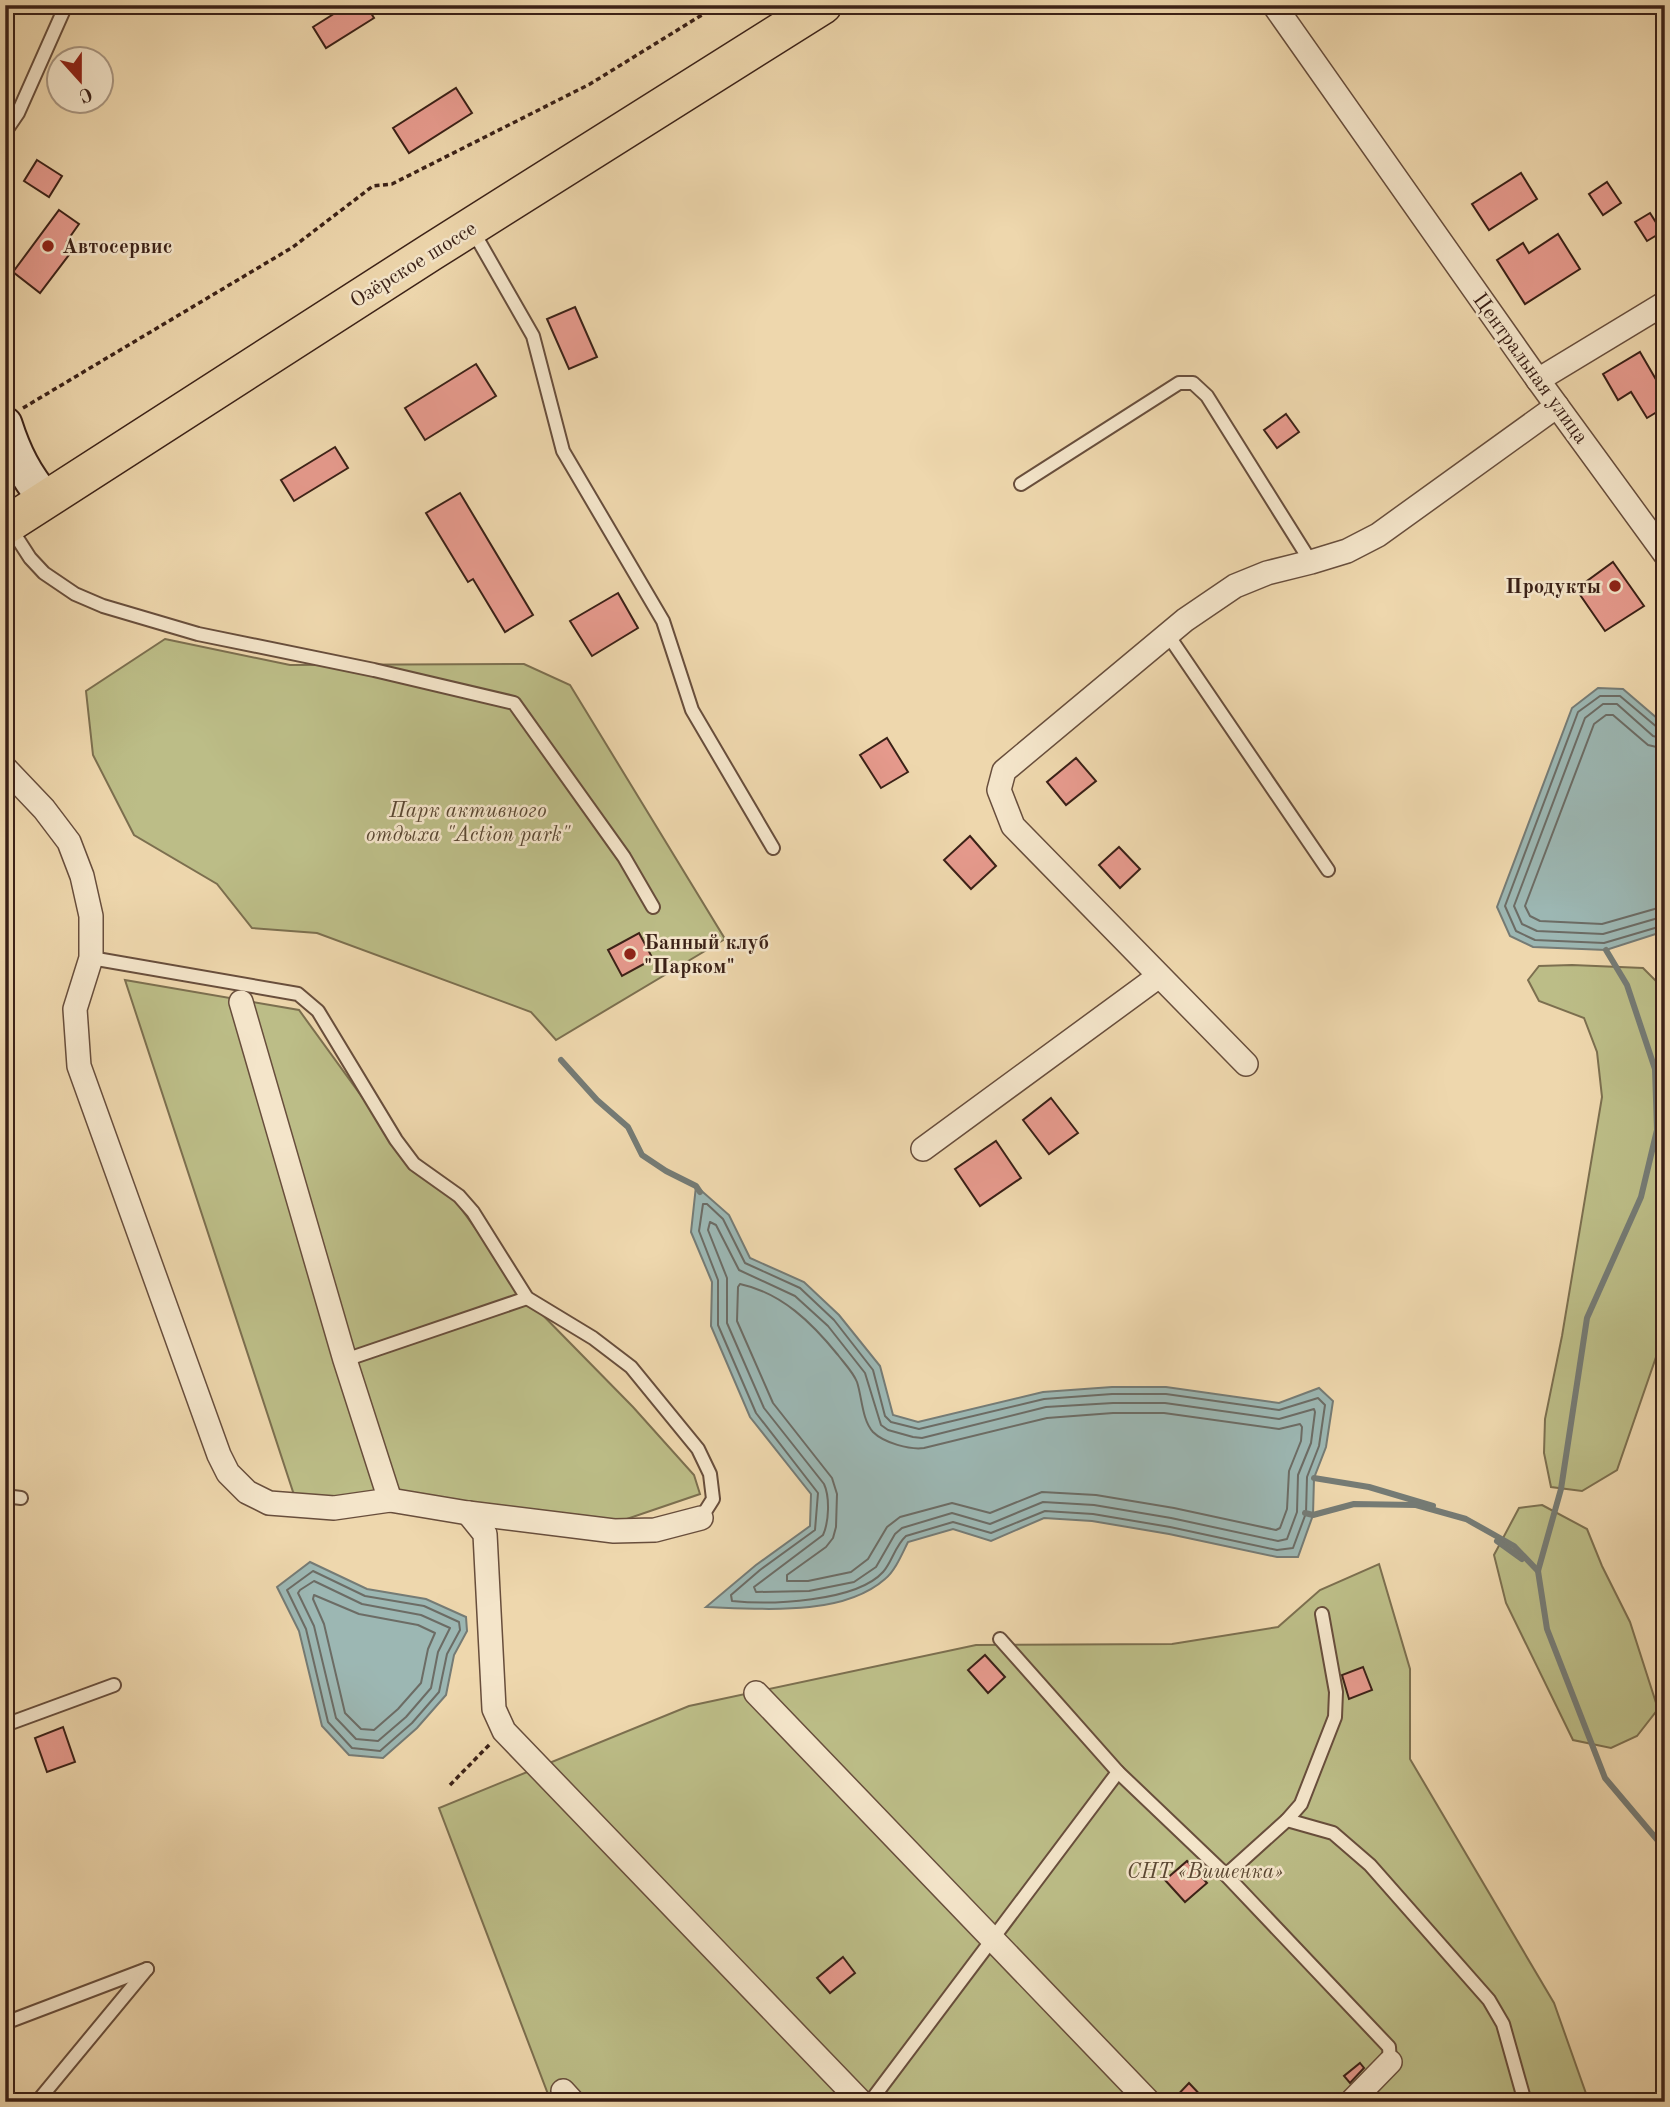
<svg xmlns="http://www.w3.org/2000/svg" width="1670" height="2107" font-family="'Old Standard TT',serif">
  <rect width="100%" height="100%" fill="#eed7ad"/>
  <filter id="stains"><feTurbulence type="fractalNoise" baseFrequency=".00286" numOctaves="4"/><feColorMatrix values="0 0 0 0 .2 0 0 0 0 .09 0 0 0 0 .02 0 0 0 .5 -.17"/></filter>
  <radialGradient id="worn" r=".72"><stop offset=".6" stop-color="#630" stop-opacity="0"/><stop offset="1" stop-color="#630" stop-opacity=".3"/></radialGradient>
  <!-- green -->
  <g fill="#bcbd87" stroke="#7c6f4f" stroke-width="2">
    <path d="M165 639 290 665 524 664 570 685 725 939 556 1040 531 1012 317 933 252 928 217 884 134 835 93 755 86 691Z"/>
    <path d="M1572 965 1643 968 1662 987 1665 995V1331L1617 1470 1582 1491 1551 1487 1544 1453 1545 1419 1562 1336 1602 1097 1597 1052 1584 1018 1539 1001 1528 980 1539 966Z"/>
    <path d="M125 980 299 1010 376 1116 449 1192 525 1297 633 1407 694 1475 700 1494 618 1522 298 1507Z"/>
    <path d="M1542 1505 1587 1529 1602 1566 1630 1622 1658 1709 1637 1736 1611 1748 1573 1740 1506 1603 1494 1555 1519 1508Z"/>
    <path d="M1379 1564 1410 1669V1759L1554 2003 1589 2102H551L439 1808 689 1706 976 1645 1172 1644 1278 1627 1320 1590Z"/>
  </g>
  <!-- water -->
  <g fill="#9cb7b3" stroke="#757b75" stroke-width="2">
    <path d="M1598 688 1623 689 1665 725V931L1606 950 1533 947 1510 936 1497 907 1572 708Z"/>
    <path d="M696 1186 729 1215 750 1258 804 1282 839 1315 880 1366 893 1415 918 1422 1043 1392 1112 1387H1166L1279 1403 1319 1388 1333 1401 1326 1447 1314 1478 1313 1515 1298 1557H1277L1169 1534 1092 1521 1044 1518 991 1541 953 1529 908 1542C902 1554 895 1571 885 1579 842 1617 761 1609 706 1607L756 1565 810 1526 811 1494 750 1417 711 1326 712 1282 691 1232Z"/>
    <path d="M310 1562 367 1589 426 1599 466 1617 467 1631 454 1655 446 1695 417 1728 383 1758 349 1755 322 1726 299 1631 277 1587Z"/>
  </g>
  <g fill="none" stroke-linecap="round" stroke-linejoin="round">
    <!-- shore -->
    <g stroke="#6c6c65" stroke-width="2">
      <path d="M1665 730 1658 728 1620 696H1600L1578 712 1505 906 1516 931 1535 940 1604 943 1665 925"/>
      <path d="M1665 739 1653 736 1617 704H1603L1585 718 1514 906 1522 924 1537 931 1603 934 1665 916"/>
      <path d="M1665 749 1648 745 1613 715H1606L1594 724 1525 906 1530 916 1540 921 1602 924 1665 906"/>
      <path d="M703 1204H707L723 1219 745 1263 800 1288 834 1320 873 1370 885 1416 891 1422 919 1429 1044 1399 1112 1394H1166L1279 1410 1318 1398 1325 1405 1319 1446 1307 1477 1306 1513 1293 1548 1277 1550 1170 1527 1093 1514 1045 1511 991 1533 953 1522 906 1536C895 1546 892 1562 883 1572 856 1602 770 1605 732 1601L731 1595 760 1570 815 1530 818 1493 756 1413 718 1325V1280L699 1231Z"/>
      <path d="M710 1222 716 1225 739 1270 795 1296 828 1326 865 1373 881 1425 888 1430 913 1437 922 1438 1046 1407 1113 1403H1165L1279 1419 1314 1409 1315 1412 1311 1443 1298 1475 1297 1512 1287 1539 1278 1541 1171 1518 1094 1505 1043 1502 990 1524 952 1513 902 1528 895 1534 876 1567 854 1582 809 1591 756 1592 754 1587 823 1535C829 1522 830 1497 824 1484L764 1408 727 1323V1278L708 1230Z"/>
      <path d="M740 1284C782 1293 812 1323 838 1355 844 1363 853 1372 857 1382 862 1397 862 1420 873 1432 884 1443 910 1450 924 1448L1047 1418 1113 1413H1164L1279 1429 1300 1424 1302 1427 1301 1441 1289 1471 1287 1509 1280 1528 1276 1530 1174 1508 1096 1495 1042 1492 990 1513 952 1503 900 1517 887 1527 868 1559 851 1572 808 1581H787V1575L826 1547 833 1538 836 1527 837 1494 832 1478 773 1403 737 1321 738 1287Z"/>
      <path d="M313 1571 365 1596 424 1606 459 1622 460 1630 447 1654 439 1692 412 1723 380 1751 352 1748 328 1722 306 1629 287 1590Z"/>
      <path d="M314 1581 362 1604 421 1615 450 1628 438 1652 431 1688 406 1717 378 1741 356 1739 336 1718 314 1626 298 1593 300 1590Z"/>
      <path d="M314 1595 359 1614 418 1625 435 1633 428 1649 421 1683 398 1709 374 1730 361 1729 345 1713 324 1624 313 1599Z"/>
    </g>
    <!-- stream -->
    <g stroke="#757b75" stroke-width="6">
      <path d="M1606 950 1627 985 1655 1069 1657 1130 1641 1197 1587 1318 1561 1489 1538 1571 1547 1629 1605 1778 1665 1849"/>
      <path d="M561 1060 597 1100 628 1127 642 1155 666 1171 696 1186 700 1192"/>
      <path d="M1314 1478 1369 1487 1433 1506"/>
      <path d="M1305 1513 1313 1515 1354 1504 1416 1505 1466 1519 1514 1546 1538 1571"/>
      <path d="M1497 1541 1522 1559"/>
    </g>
  </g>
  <!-- building -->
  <g fill="#e69a8d" stroke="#3b2117" stroke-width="2">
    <path d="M348 5H366L374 18 326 48 313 27Z"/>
    <path d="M456 88 472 113 409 153 393 128Z"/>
    <path d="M37 160 62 176 49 197 24 181Z"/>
    <path d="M1521 173 1537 199 1489 230 1472 204Z"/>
    <path d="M1607 182 1621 203 1603 215 1589 194Z"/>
    <path d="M59 210 79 224 67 241 75 247 40 293 13 272Z"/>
    <path d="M1650 213 1662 232 1647 241 1635 222Z"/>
    <path d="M1558 234 1580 269 1525 304 1497 260 1523 243 1529 253Z"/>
    <path d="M575 307 597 357 569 369 547 319Z"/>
    <path d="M1640 352 1665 395V407L1647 418 1631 392 1618 400 1603 374Z"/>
    <path d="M476 364 496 396 425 440 405 408Z"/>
    <path d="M1286 414 1299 432 1277 448 1264 430Z"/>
    <path d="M335 447 348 468 294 501 281 480Z"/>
    <path d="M460 493 533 615 505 632 473 579 468 582 426 513Z"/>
    <path d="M1613 562 1644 606 1605 631 1576 589Z"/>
    <path d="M618 593 638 628 592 656 570 621Z"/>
    <path d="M887 738 908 772 881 788 860 755Z"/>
    <path d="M1076 758 1096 781 1066 805 1047 782Z"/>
    <path d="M970 836 996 866 971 889 944 860Z"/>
    <path d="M1119 847 1140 869 1120 888 1099 865Z"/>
    <path d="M639 933 653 959 622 976 608 950Z"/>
    <path d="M1051 1098 1078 1133 1049 1154 1023 1120Z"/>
    <path d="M996 1141 1021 1178 980 1206 955 1169Z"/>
    <path d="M985 1655 1005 1677 988 1693 968 1670Z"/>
    <path d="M1363 1667 1372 1690 1349 1699 1342 1675Z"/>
    <path d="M63 1727 75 1762 47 1772 35 1738Z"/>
    <path d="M1187 1861 1207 1883 1185 1902 1165 1880Z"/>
    <path d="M843 1957 855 1973 830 1993 817 1978Z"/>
    <path d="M1360 2063 1364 2068 1350 2083 1344 2076Z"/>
    <path d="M1189 2083 1207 2102H1171Z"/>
  </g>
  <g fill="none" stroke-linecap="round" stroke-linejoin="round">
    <!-- lane casing -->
    <g stroke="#684e3c" stroke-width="16">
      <g id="lane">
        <path d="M5 132 18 113 66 5"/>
        <path d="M473 231 533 336 563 451 663 621 692 710 773 848"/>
        <path d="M1021 484 1179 383H1193L1207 396 1311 562"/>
        <path d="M10 527 30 558 44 573 75 594 103 606 198 634 374 670 514 703 624 857 653 907"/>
        <path d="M1168 635 1328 870"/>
        <path d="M91 958 298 994 318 1011 396 1140 414 1164 459 1196 473 1212 527 1298 593 1338 631 1367 698 1449 710 1474 713 1499 701 1518"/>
        <path d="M345 1360 527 1298"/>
        <path d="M5 1496 21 1498"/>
        <path d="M1000 1639 1118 1772 1226 1875 1389 2047 1390 2062"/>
        <path d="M5 1725 114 1685"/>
        <path d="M1287 1820 1333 1833 1370 1865 1489 2000 1503 2024 1525 2102"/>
        <path d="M1226 1875 1287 1820 1301 1804 1335 1717 1336 1692 1322 1614"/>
        <path d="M5 2023 147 1969"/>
        <path d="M37 2102 147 1969"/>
        <path d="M870 2102 1118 1772"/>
      </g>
    </g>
    <!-- street casing -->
    <g stroke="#684e3c" stroke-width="26">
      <g id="street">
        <path d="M1274 5 1538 380 1665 554"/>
        <path d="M1538 380 1665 303"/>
        <path d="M5 768 44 809 69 842 82 876 91 916V958L75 1009 79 1066 219 1455 228 1473 247 1492 269 1503 334 1508 390 1500 468 1513 614 1531 655 1530 701 1518"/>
        <path d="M241 1002 345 1360 390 1500"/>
        <path d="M1246 1064 1013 826 999 790 1004 771 1185 620 1235 586 1267 573 1311 562 1347 551 1378 535 1557 406"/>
        <path d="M923 1149 1159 976"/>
        <path d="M468 1513 485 1534 494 1709 504 1731 861 2102"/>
        <path d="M756 1693 1149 2102"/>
        <path d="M563 2091 573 2102"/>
        <path d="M1351 2102 1390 2062"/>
      </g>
    </g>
    <!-- secondary casing -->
    <g stroke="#3b2117" stroke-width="37">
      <path id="secondary" d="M5 424C15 455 25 474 45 499"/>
    </g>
    <!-- primary casing -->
    <g stroke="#3b2117" stroke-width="40">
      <path id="primary" d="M5 526 431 252 823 5"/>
    </g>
    <!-- path -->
    <g stroke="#3b2117" stroke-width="3.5" stroke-dasharray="5 3.5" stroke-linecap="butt">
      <path d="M23 408 293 247 373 186 392 184 590 84 718 5"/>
      <path d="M450 1785 490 1744"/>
    </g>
    <!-- lane -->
    <use href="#lane" stroke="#f4e5ca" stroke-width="12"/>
    <!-- street -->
    <use href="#street" stroke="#f4e5ca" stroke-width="23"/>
    <!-- secondary -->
    <use href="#secondary" stroke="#f4e5ca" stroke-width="33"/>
    <!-- primary -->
    <use href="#primary" stroke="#eed7ad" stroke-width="37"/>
  </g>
  <!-- markers -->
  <g fill="#8f2418" stroke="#f4e5ca" stroke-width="2.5">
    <circle cx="48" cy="246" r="7"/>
    <circle cx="1615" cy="586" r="7"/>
    <circle cx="630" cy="954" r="7"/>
  </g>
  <g text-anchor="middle" stroke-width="5" stroke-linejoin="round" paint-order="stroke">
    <!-- poi labels -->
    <g font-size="21" font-weight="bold" fill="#3b2117" stroke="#f4e5ca" text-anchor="start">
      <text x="62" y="253">Автосервис</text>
      <text x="1601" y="593" text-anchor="end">Продукты</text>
      <text x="644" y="949">Банный клуб<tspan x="644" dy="24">"Парком"</tspan></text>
    </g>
    <!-- street labels -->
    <g font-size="21" fill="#3b2117" stroke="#f4e5ca">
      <text transform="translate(413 264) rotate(-32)" y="7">Озёрское шоссе</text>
      <text transform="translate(1531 368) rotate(54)" y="7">Центральная улица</text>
    </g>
    <!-- park labels -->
    <g font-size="21" font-style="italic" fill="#5b4833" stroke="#f4e5ca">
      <text x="468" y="817">Парк активного<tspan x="468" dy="24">отдыха "Action park"</tspan></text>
      <text x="1205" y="1878">СНТ «Вишенка»</text>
    </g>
  </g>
  <!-- margin -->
  <rect width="1670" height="2107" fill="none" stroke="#eed7ad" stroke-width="28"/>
  <rect x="7" y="7" width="1656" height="2093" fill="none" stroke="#3b2117" stroke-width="3.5"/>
  <rect x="14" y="14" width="1642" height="2079" fill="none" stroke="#3b2117" stroke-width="2"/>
  <!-- north arrow -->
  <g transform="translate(80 80) rotate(159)"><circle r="33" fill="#f4e5ca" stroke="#aa9782" stroke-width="2"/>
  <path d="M0-5L12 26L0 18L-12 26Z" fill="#8f2418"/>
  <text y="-10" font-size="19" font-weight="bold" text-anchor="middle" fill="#3b2117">С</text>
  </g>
  <rect width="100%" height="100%" filter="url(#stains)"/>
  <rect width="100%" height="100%" fill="url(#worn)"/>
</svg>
